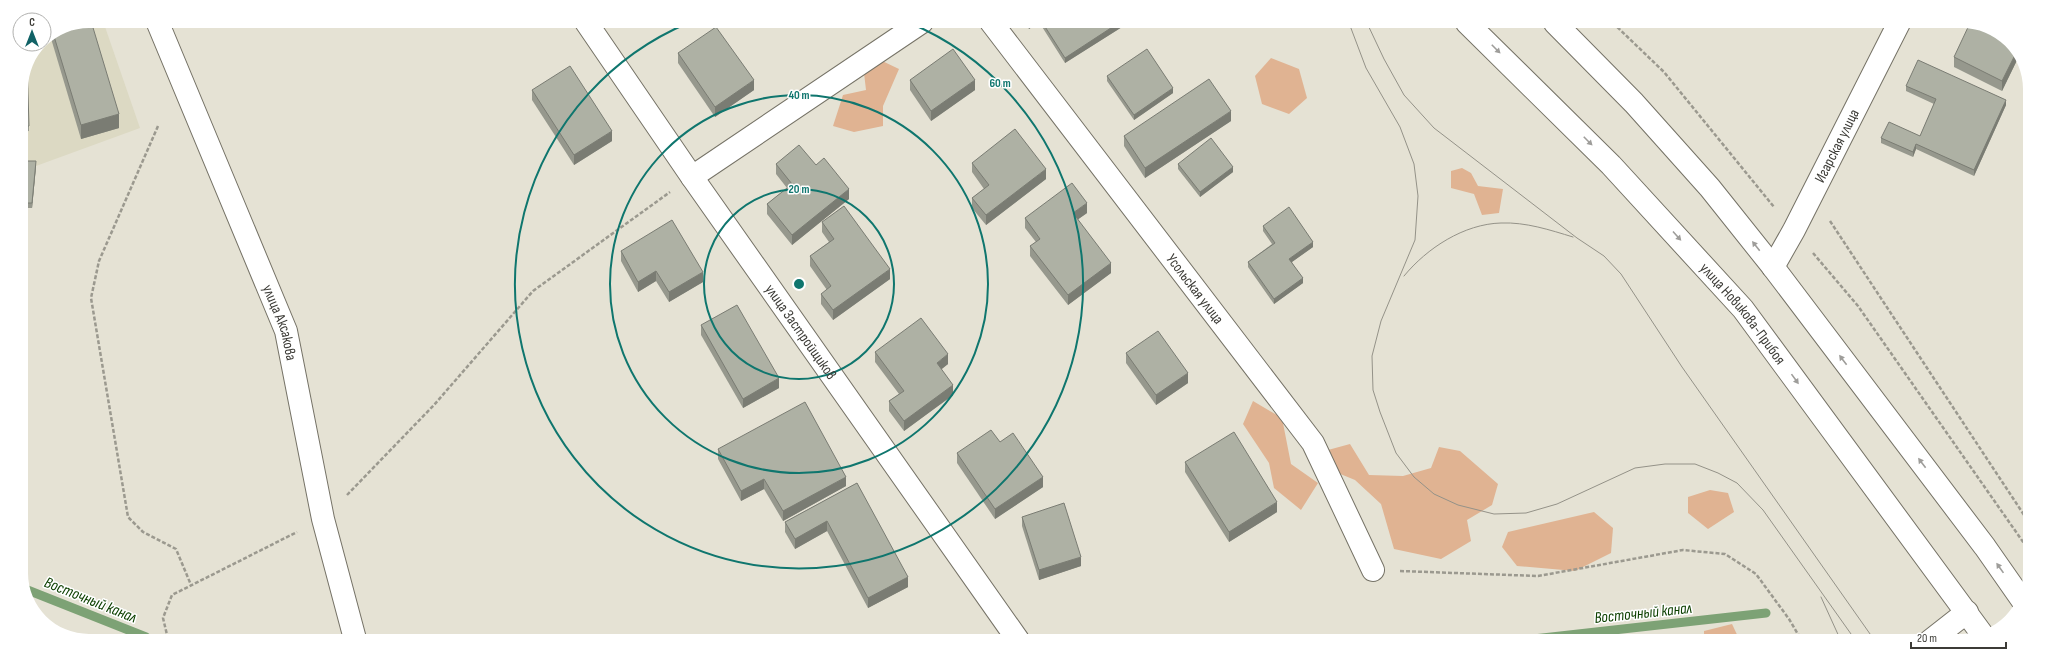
<svg xmlns="http://www.w3.org/2000/svg" width="2051" height="662" font-family="'Sofia Sans Condensed',sans-serif">
  <rect width="100%" height="100%" fill="#e5e2d4"/>
  <!-- built -->
  <path fill="#dcd9c3" d="M89 21H103L140 128 36 166 32 208H21V88L26 63 39 44H44V39L63 26Z"/>
  <!-- green -->
  <g fill="#e0b392">
    <path d="M1271 58 1299 69 1307 98 1289 114 1262 104 1255 76Z"/>
    <path d="M878 59 899 69 883 106V126L854 132 833 126 843 95 866 90 864 73Z"/>
    <path d="M1462 168 1471 173 1478 186 1503 189 1499 213 1482 215 1474 194 1451 188V171Z"/>
    <path d="M1253 401 1282 418 1291 464 1318 483 1301 510 1274 488 1269 463 1243 424Z"/>
    <path d="M1350 444 1369 475 1403 476 1431 468 1439 447 1460 451 1498 484 1492 505 1467 520 1471 541 1441 559 1394 549 1381 504 1355 480 1333 471 1328 450Z"/>
    <path d="M1710 490 1728 493 1734 512 1708 529 1688 513V497Z"/>
    <path d="M1594 512 1613 528 1611 553 1575 571 1517 566 1502 547 1508 532Z"/>
    <path d="M1732 624 1740 641H1704V631Z"/>
  </g>
  <g fill="none" stroke-linecap="round" stroke-linejoin="round">
    <!-- stream -->
    <g stroke="#7da275" stroke-width="9">
      <path d="M25 589 146 637"/>
      <path d="M1524 640 1766 613"/>
    </g>
    <!-- street casing -->
    <g stroke="#757266" stroke-width="24">
      <g id="street">
        <path id="s1" d="M586 22 692 177 1018 640"/>
        <path id="s2" d="M991 22 1313 443 1373 570"/>
        <path d="M692 177 922 22"/>
        <path id="s3" d="M1773 267 1794 230 1899 23"/>
        <path d="M1930 641 1967 612"/>
      </g>
    </g>
    <!-- secondary casing -->
    <g stroke="#757266" stroke-width="24">
      <g id="secondary">
        <path id="s4" d="M157 21 286 331 323 519 355 639"/>
      </g>
    </g>
    <!-- primary casing -->
    <g stroke="#757266" stroke-width="24">
      <g id="primary">
        <path id="s5" d="M1467 23 1611 165 1743 309 1982 634"/>
        <path d="M1555 23 1634 103 1710 188 1773 267 1985 547 2022 600"/>
      </g>
    </g>
    <!-- path -->
    <g stroke="#9b998f" stroke-width="2.5" stroke-dasharray="4 2" stroke-linecap="butt">
      <path d="M1613 23 1664 72 1774 207"/>
      <path d="M158 126 99 261 91 298 128 517 143 532 176 549 191 585"/>
      <path d="M1830 221 2028 521"/>
      <path d="M1813 253 1858 306 2028 549"/>
      <path d="M347 495 434 405 533 291 670 192"/>
      <path d="M1400 571 1538 576 1683 550 1725 554 1756 574 1789 619 1802 641"/>
      <path d="M168 639 163 618 172 595 297 532"/>
    </g>
    <!-- street -->
    <use href="#street" stroke="#fff" stroke-width="22"/>
    <!-- secondary -->
    <use href="#secondary" stroke="#fff" stroke-width="22"/>
    <!-- primary -->
    <use href="#primary" stroke="#fff" stroke-width="22"/>
    <!-- tram -->
    <g stroke="#949288" stroke-width="1">
      <path d="M1349 23 1366 68 1400 127 1414 164 1418 196 1415 240 1381 321 1372 356 1373 390 1380 412 1396 453 1414 477 1434 494 1458 505 1494 514 1526 513 1557 504 1635 468 1665 464H1695L1718 473 1737 483 1763 510 1856 641"/>
      <path d="M1367 23 1384 59 1404 95 1434 128 1577 238 1604 256 1621 274 1682 367 1875 641"/>
      <path d="M1404 276C1427 248 1464 224 1501 223 1526 222 1550 230 1573 237"/>
      <path d="M1821 597 1841 641"/>
    </g>
  </g>
  <!-- wall -->
  <g fill="#96988d">
    <path d="M1024 22H1122V27L1065 63 1039 22 1029 29Z"/>
    <path d="M1165 22H1178L1170 28Z"/>
    <path d="M63 26 119 128 81 139 50 35Z"/>
    <path d="M2016 47 2019 56 2002 91 1954 67V57Z"/>
    <path d="M678 53 754 90 715 117 678 63Z"/>
    <path d="M1107 76 1173 93 1134 120 1107 81Z"/>
    <path d="M910 80 975 90 931 121 910 90Z"/>
    <path d="M1906 86 2006 105 1974 176 1916 149 1913 157 1881 143V138L1920 136 1934 104 1906 91Z"/>
    <path d="M21 88 29 126V131L21 132Z"/>
    <path d="M532 90 612 141 574 165 532 100Z"/>
    <path d="M1231 121 1145 178 1124 146V136Z"/>
    <path d="M21 161 36 166 32 208H21Z"/>
    <path d="M972 163 1046 179 986 225 972 208V198L984 189 972 172Z"/>
    <path d="M776 164 816 165 849 199 792 245 767 214V204L787 188 776 174Z"/>
    <path d="M1178 164 1233 172 1200 197 1178 169Z"/>
    <path d="M1087 213 1078 219 1111 273 1068 305 1030 256V246L1036 242 1025 228V218Z"/>
    <path d="M822 222 890 279 833 320 821 304V294L827 290 810 266V256L829 242 822 232Z"/>
    <path d="M1263 226 1313 247 1292 262 1303 283 1274 304 1248 267V262L1272 244 1263 231Z"/>
    <path d="M621 251 703 282 669 302 656 281 638 292 621 261Z"/>
    <path d="M701 325 779 388 743 408 701 335Z"/>
    <path d="M875 352 948 364 941 369 953 395 904 431 889 411V401L899 394 875 362Z"/>
    <path d="M1126 353 1188 383 1156 405 1126 363Z"/>
    <path d="M1000 442 1043 487 995 519 957 463V453Z"/>
    <path d="M718 449 846 486 783 521 764 489 741 501 718 459Z"/>
    <path d="M1185 462 1277 512 1229 542 1185 472Z"/>
    <path d="M857 483 908 587 868 608 827 531 795 549 785 532V522Z"/>
    <path d="M1022 517 1081 566 1039 580 1022 526Z"/>
  </g>
  <!-- shaded-wall -->
  <g fill="#7a7c73">
    <path d="M1032 22H1039L1029 29V24Z"/>
    <path d="M1120 22H1122V27L1065 63V58Z"/>
    <path d="M1170 22H1178L1170 28Z"/>
    <path d="M2017 51 2019 56 2002 91V81Z"/>
    <path d="M754 80V90L715 117V107Z"/>
    <path d="M975 80V90L931 121V111Z"/>
    <path d="M1173 88V93L1134 120V115Z"/>
    <path d="M2006 100V105L1974 176V170Z"/>
    <path d="M1231 111V121L1145 178V168Z"/>
    <path d="M119 114V128L81 139V125Z"/>
    <path d="M612 131V141L574 165V155Z"/>
    <path d="M1916 144V149L1913 157V152Z"/>
    <path d="M36 161V166L32 208V203Z"/>
    <path d="M1233 167V172L1200 197V192Z"/>
    <path d="M1046 169V179L986 225V215Z"/>
    <path d="M849 189V199L792 245V235Z"/>
    <path d="M1087 203V213L1073 223V213Z"/>
    <path d="M1313 242V247L1289 264V259Z"/>
    <path d="M1111 263V273L1068 305V295Z"/>
    <path d="M890 269V279L833 320V310Z"/>
    <path d="M656 271V281L638 292V282Z"/>
    <path d="M703 272V282L669 302V292Z"/>
    <path d="M1303 278V283L1274 304V299Z"/>
    <path d="M948 354V364L937 373V363Z"/>
    <path d="M1188 373V383L1156 405V395Z"/>
    <path d="M779 378V388L743 408V399Z"/>
    <path d="M953 385V395L904 431V421Z"/>
    <path d="M846 477V486L783 521V511Z"/>
    <path d="M1043 477V487L995 519V509Z"/>
    <path d="M764 479V489L741 501V491Z"/>
    <path d="M1277 502V512L1229 542V532Z"/>
    <path d="M827 521V531L795 549V539Z"/>
    <path d="M1081 557V566L1039 580V570Z"/>
    <path d="M908 577V587L868 608V598Z"/>
  </g>
  <!-- building -->
  <g fill="#aeb1a4" stroke="#7a7c73">
    <path d="M89 21H91L119 114 81 125 53 33 63 26Z"/>
    <path d="M1042 22H1120L1065 58Z"/>
    <path d="M1970 23H1980L2016 47 2017 51 2002 81 1954 57Z"/>
    <path d="M716 27 754 80 715 107 678 53Z"/>
    <path d="M953 49 975 80 931 111 910 80Z"/>
    <path d="M1147 49 1173 88 1134 115 1107 76Z"/>
    <path d="M1918 60 2006 100 1974 170 1916 144 1913 152 1881 138 1889 122 1920 136 1936 99 1906 86Z"/>
    <path d="M27 61 29 126 21 127V88Z"/>
    <path d="M570 66 612 131 574 155 532 90Z"/>
    <path d="M1209 79 1231 111 1145 168 1124 136Z"/>
    <path d="M1015 129 1046 169 986 215 972 198 989 185 972 163Z"/>
    <path d="M1211 138 1233 167 1200 192 1178 164Z"/>
    <path d="M799 145 816 165 824 158 849 189 792 235 767 204 792 184 776 164Z"/>
    <path d="M21 161H36L32 203H21Z"/>
    <path d="M1072 183 1087 203 1073 213 1111 263 1068 295 1030 246 1040 239 1025 218Z"/>
    <path d="M844 206 890 269 833 310 821 294 831 286 810 256 834 239 822 222Z"/>
    <path d="M1289 207 1313 242 1289 259 1303 278 1274 299 1248 262 1275 243 1263 226Z"/>
    <path d="M672 220 703 272 669 292 656 271 638 282 621 251Z"/>
    <path d="M737 305 779 378 743 399 701 325Z"/>
    <path d="M921 318 948 354 937 363 953 385 904 421 889 401 904 391 875 352Z"/>
    <path d="M1158 331 1188 373 1156 395 1126 353Z"/>
    <path d="M805 402 846 477 783 511 764 479 741 491 718 449Z"/>
    <path d="M991 430 1000 442 1013 433 1043 477 995 509 957 453Z"/>
    <path d="M1234 432 1277 502 1229 532 1185 462Z"/>
    <path d="M857 483 908 577 868 598 827 521 795 539 785 522Z"/>
    <path d="M1064 503 1081 557 1039 570 1022 517Z"/>
  </g>
  <!-- one-way arrows -->
  <defs><path id="oneway-solid" d="M-6-.8H1V-3.2L6.5 0L1 3.2V.8H-6Z"/></defs>
  <g fill="#9e9d9a">
    <use href="#oneway-solid" transform="translate(1496 49) rotate(45)"/>
    <use href="#oneway-solid" transform="translate(1588 141) rotate(45)"/>
    <use href="#oneway-solid" transform="translate(1677 236) rotate(48)"/>
    <use href="#oneway-solid" transform="translate(1756 246) rotate(-128)"/>
    <use href="#oneway-solid" transform="translate(1843 360) rotate(-127)"/>
    <use href="#oneway-solid" transform="translate(1795 379) rotate(54)"/>
    <use href="#oneway-solid" transform="translate(1922 463) rotate(-127)"/>
    <use href="#oneway-solid" transform="translate(2000 568) rotate(-125)"/>
  </g>
  <!-- distance rings -->
  <g fill="none" stroke="#0f766e" stroke-width="2">
    <circle cx="799" cy="284" r="95"/>
    <circle cx="799" cy="284" r="189"/>
    <path d="M910 23A284 284 0 1 1 688 23"/>
  </g>
  <g text-anchor="middle" stroke-width="3" stroke-linejoin="round" paint-order="stroke">
    <!-- street labels -->
    <g font-size="15" fill="#3c3b36" stroke="#fff">
      <text dy="5" stroke="none"><textPath href="#s3" startOffset="137">Игарская улица</textPath></text>
      <text dy="5" stroke="none"><textPath href="#s2" startOffset="336">Усольская улица</textPath></text>
      <text dy="5" stroke="none"><textPath href="#s5" startOffset="401">улица Новикова-Прибоя</textPath></text>
      <text dy="5" stroke="none"><textPath href="#s4" startOffset="326">улица Аксакова</textPath></text>
      <text dy="5" stroke="none"><textPath href="#s1" startOffset="377">улица Застройщиков</textPath></text>
    </g>
    <!-- water labels -->
    <g font-size="16" font-style="italic" fill="#0d4000" stroke="#fff">
      <text transform="translate(91 599) rotate(22)" y="6">Восточный канал</text>
      <text transform="translate(1643 612) rotate(-6)" y="6">Восточный канал</text>
    </g>
  </g>
  <!-- crop -->
  <path d="M0 0H2051V662H0ZM89 28H1962A61 61 0 0 1 2023 89V573A61 61 0 0 1 1962 634H89A61 61 0 0 1 28 573V89A61 61 0 0 1 89 28Z" fill="#fff" fill-rule="evenodd"/>
  <circle cx="799" cy="284" r="6" fill="#0f766e" stroke="#fff" stroke-width="2"/>
  <g font-size="12" text-anchor="middle" font-weight="bold" fill="#0f766e" stroke="#fff" stroke-width="3" stroke-linejoin="round" paint-order="stroke">
    <text x="1000" y="87">60 m</text>
    <text x="799" y="99">40 m</text>
    <text x="799" y="193">20 m</text>
  </g>
  <!-- north arrow -->
  <g transform="translate(32 32)"><circle r="19" fill="#ffffff" stroke="#b1b1af"/>
  <path d="M0-3L7 15L0 10L-7 15Z" fill="#116266"/>
  <text y="-6" font-size="11" font-weight="bold" text-anchor="middle" fill="#3c3b36">С</text>
  </g>
  <!-- scale -->
  <path d="M1911 642v6h95v-6" fill="none" stroke="#3c3b36" stroke-width="2"/>
  <text x="1917" y="642" font-size="12" fill="#3c3b36" stroke="#ffffff" stroke-width="3" paint-order="stroke">20 m</text>
</svg>
